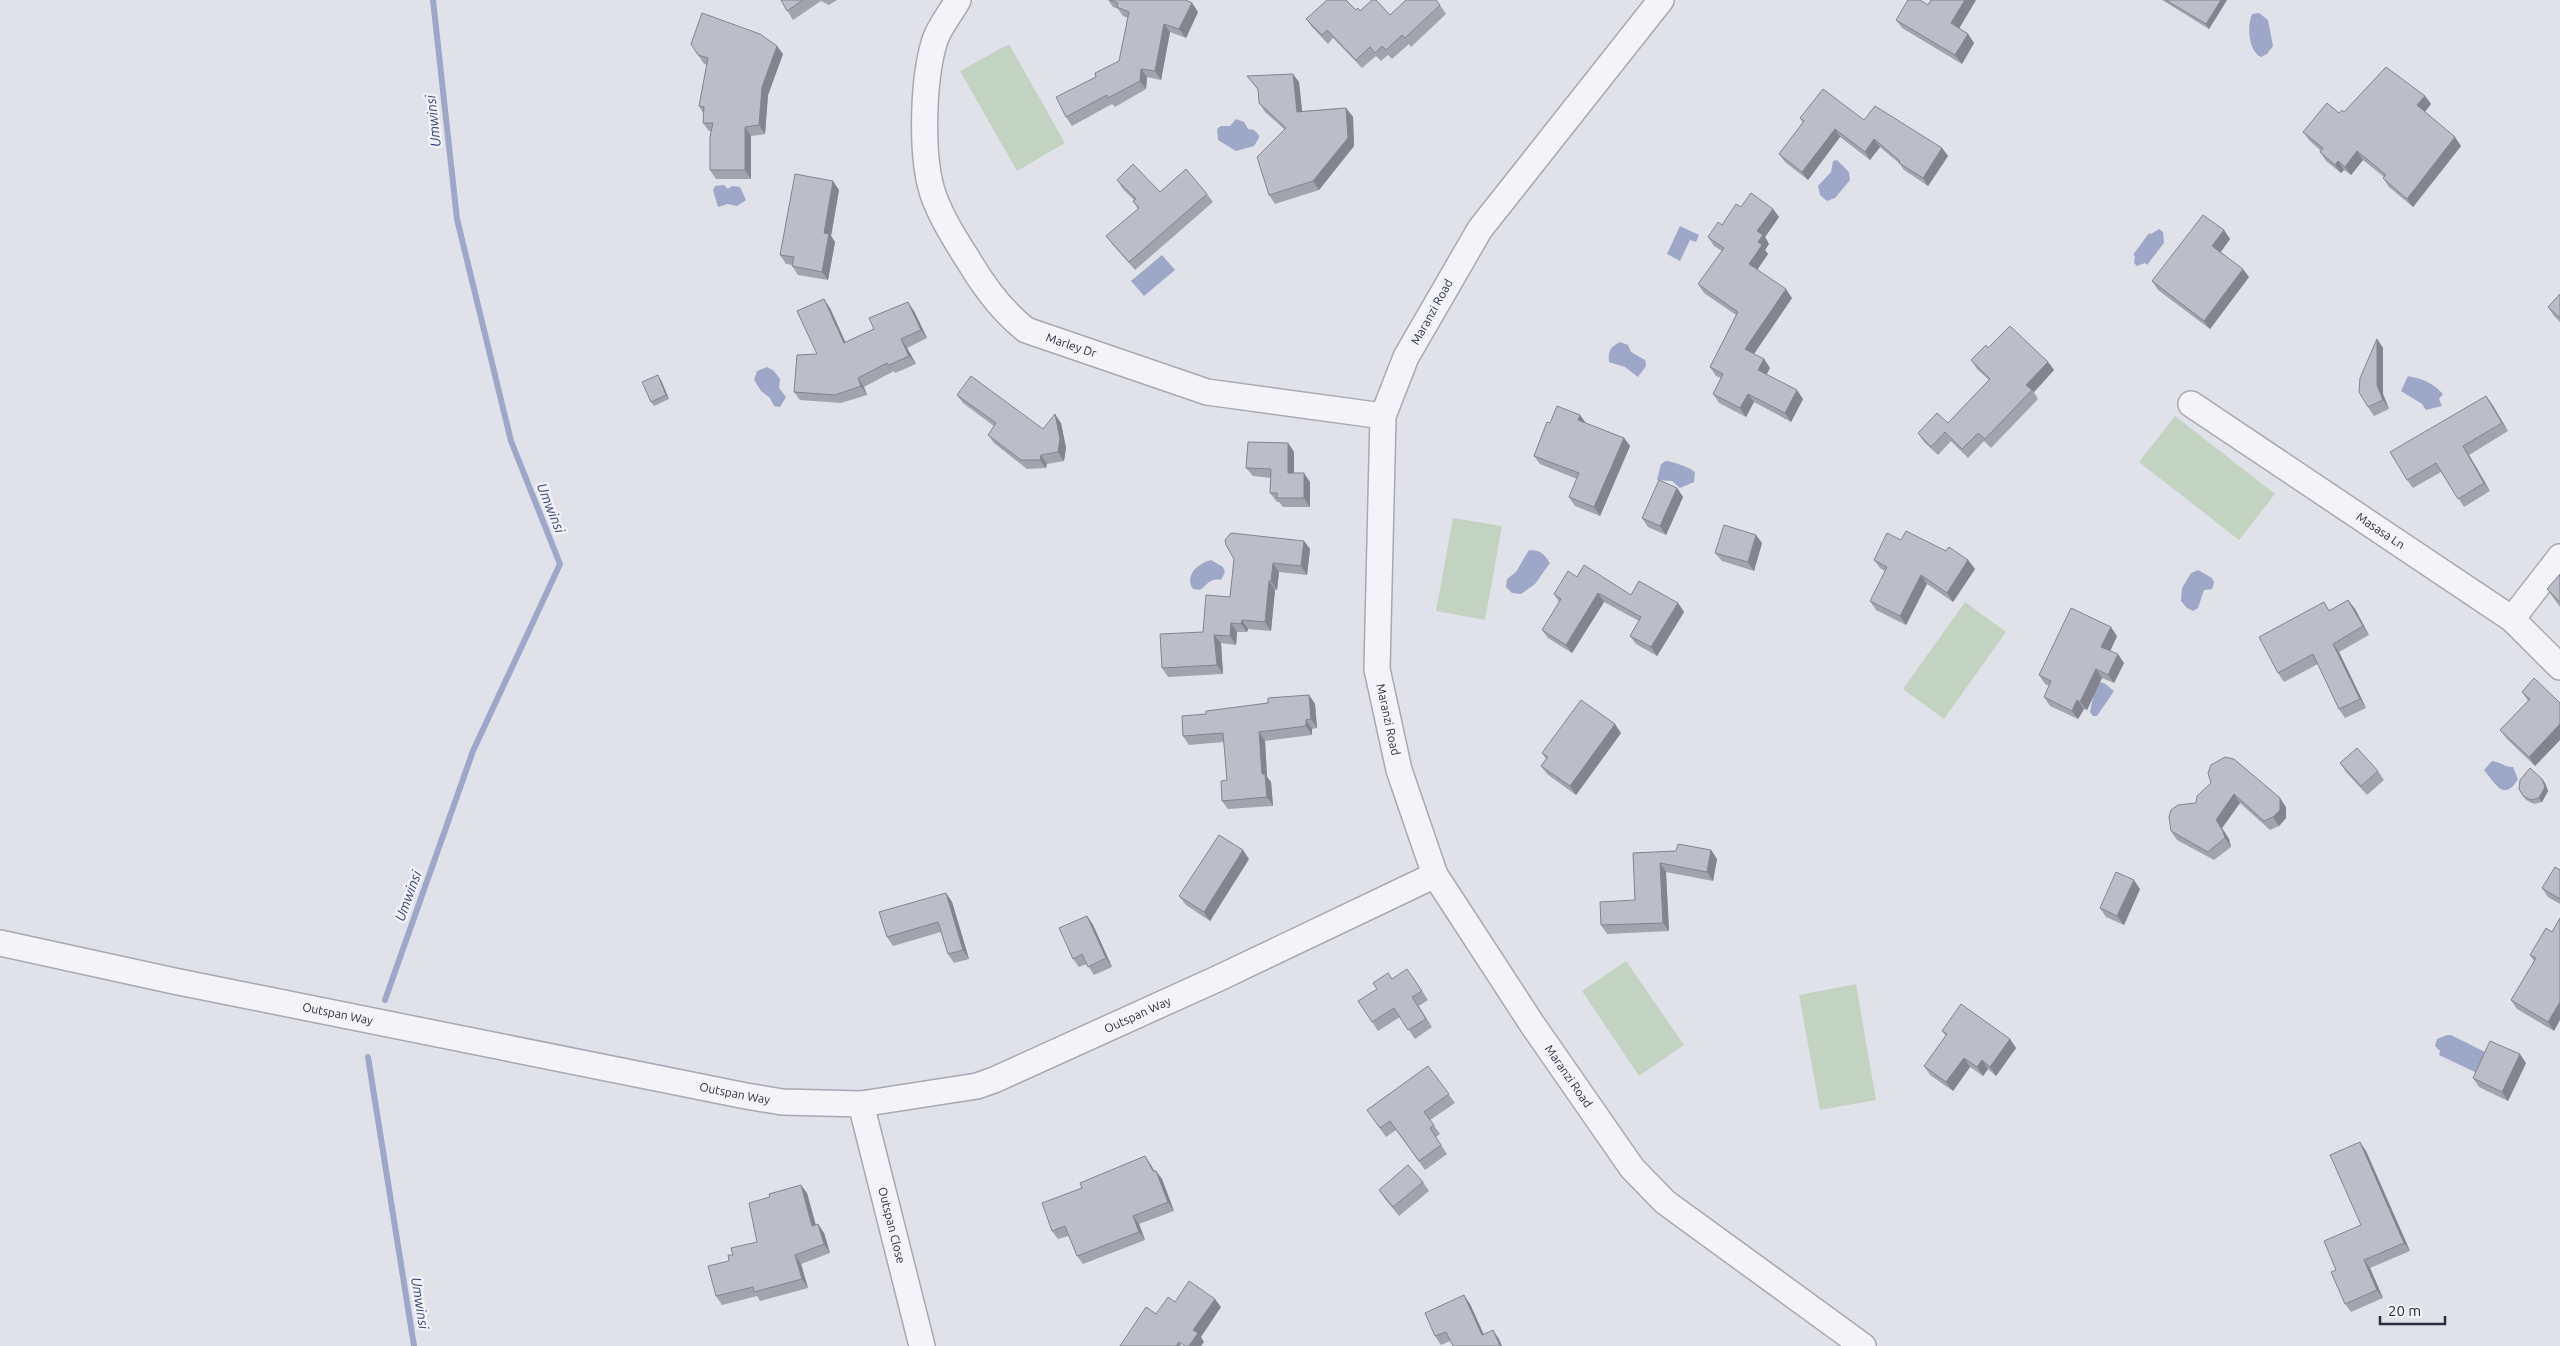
<svg xmlns="http://www.w3.org/2000/svg" width="2560" height="1346" font-family="Ubuntu,sans-serif">
  <rect width="100%" height="100%" fill="#e1e2e9"/>
  <!-- pitch -->
  <g fill="#c3d3c2">
    <path d="M1009 44 1065 143 1017 171 960 71Z"/>
    <path d="M2175 416 2275 494 2239 540 2139 462Z"/>
    <path d="M1453 518 1502 526 1485 620 1436 611Z"/>
    <path d="M1965 602 2006 632 1944 719 1903 689Z"/>
    <path d="M1626 961 1684 1045 1639 1076 1582 991Z"/>
    <path d="M1856 984 1876 1100 1820 1110 1799 995Z"/>
  </g>
  <!-- water -->
  <g fill="#9da8c8">
    <path d="M2259 13 2268 20 2273 46 2267 54 2261 57C2248 51 2247 26 2252 14Z"/>
    <path d="M1236 119 1244 122 1248 129 1254 130 1259 135V138L1254 146 1236 151 1218 140 1217 129 1221 126H1230Z"/>
    <path d="M1837 160 1849 172 1850 180 1835 198 1827 201 1820 195 1818 186 1831 172 1833 161Z"/>
    <path d="M724 185 728 189 732 186 740 187 746 200 737 206 728 204 718 207 713 190 715 186Z"/>
    <path d="M1680 226 1699 235 1696 242 1690 240 1680 261 1667 254Z"/>
    <path d="M2159 229 2163 232 2164 243 2147 265 2145 263 2137 266 2134 263 2135 256 2133 255 2149 233 2151 234Z"/>
    <path d="M1162 255 1175 270 1144 296 1131 281Z"/>
    <path d="M1620 342 1628 345 1631 352 1645 360 1646 366 1638 377 1625 367 1609 362C1608 351 1610 347 1620 342Z"/>
    <path d="M767 367 774 371 780 379 779 388 786 397 780 407 774 406 770 398 761 391 754 380 757 371Z"/>
    <path d="M2408 376C2423 379 2433 383 2443 394L2439 399 2442 406 2426 410 2422 404 2401 391Z"/>
    <path d="M1666 461C1672 461 1691 468 1695 472L1694 482 1680 488 1672 481 1657 480 1661 464Z"/>
    <path d="M1529 550C1541 550 1544 554 1550 563L1535 584 1521 594 1512 593 1506 587 1507 579 1516 572Z"/>
    <path d="M1211 560 1223 567 1225 572 1221 580C1209 578 1209 584 1200 590L1193 589C1184 576 1198 563 1211 560Z"/>
    <path d="M2198 570 2212 578 2214 583 2212 589 2204 590 2198 608 2193 611 2187 608 2181 601 2182 588 2191 573Z"/>
    <path d="M2096 682 2104 683 2114 691 2097 716H2093L2090 712Z"/>
    <path d="M2492 761C2501 762 2504 767 2513 767L2518 779C2504 803 2495 783 2484 770Z"/>
    <path d="M2447 1035H2451L2487 1053 2477 1073 2439 1055 2440 1051 2435 1046 2437 1039Z"/>
  </g>
  <g fill="none" stroke-linecap="round" stroke-linejoin="round">
    <!-- stream -->
    <g stroke="#9da8c8" stroke-width="6">
      <path d="M385 1000 473 751 560 564 511 441 457 219 433 0"/>
      <path d="M368 1057 414 1346"/>
    </g>
    <!-- minor casing -->
    <g stroke="#a6a8b3" stroke-width="28">
      <g id="minor">
        <path id="s1" d="M958 0C951 13 938 28 934 43 923 81 920 159 934 197 943 221 957 242 970 263 985 288 1003 312 1026 330L1207 392 1383 416"/>
        <path id="s2" d="M1661 0 1480 229 1406 357 1383 416 1377 669 1399 770 1435 875 1532 1024 1632 1168 1665 1202 1863 1346"/>
        <path id="s3" d="M2191 404 2512 619 2560 667"/>
        <path d="M2512 619 2560 557"/>
        <path id="s4" d="M0 943 174 981 746 1096 782 1102 861 1104 977 1086 994 1080 1219 978 1435 875"/>
        <path id="s5" d="M861 1104 922 1346"/>
      </g>
    </g>
    <!-- minor -->
    <use href="#minor" stroke="#f4f4f8" stroke-width="25"/>
  </g>
  <!-- wall -->
  <g fill="#a1a3ad">
    <path d="M781 0H837L829 5 821 1 793 20Z"/>
    <path d="M1108 0H1186L1192 3 1198 12 1186 38 1170 32 1161 80 1147 77 1146 89 1115 107 1112 104 1072 126 1066 117 1096 77 1119 61 1128 18 1123 16 1118 9 1113 7Z"/>
    <path d="M1931 0H1976L1959 28 1968 34 1974 43 1962 64 1902 28 1896 20 1928 5Z"/>
    <path d="M2162 0H2227L2209 29Z"/>
    <path d="M1440 5 1446 14 1411 47 1409 44 1392 59 1388 55 1381 61 1376 56 1362 68 1333 38 1328 44 1312 27 1306 19 1356 10 1390 15Z"/>
    <path d="M783 54 768 95 765 134 751 136V179H716L710 170 712 131H709L703 123V113L699 106 707 65 704 64 698 55Z"/>
    <path d="M1247 76 1299 82 1302 111 1346 108 1353 117 1354 146 1319 190 1275 204 1269 195 1284 129 1265 112 1259 103V91Z"/>
    <path d="M2425 96 2431 104 2425 112 2461 146 2413 207 2389 187 2383 178 2384 177 2363 160 2351 175 2344 170 2341 173 2326 161 2320 152 2321 151 2309 140 2303 132 2339 113Z"/>
    <path d="M1800 118 1864 120 1942 148 1948 156 1928 186 1904 170 1899 163 1880 147 1870 160 1840 137 1808 180 1785 162 1779 154 1803 123Z"/>
    <path d="M1117 180 1160 192 1207 194 1213 202 1135 270 1113 245 1106 236 1138 209 1133 201 1134 200 1123 189Z"/>
    <path d="M839 190 831 236 835 242 828 280 798 275 792 266 793 265 786 264 780 255Z"/>
    <path d="M1741 207 1773 209 1779 217 1765 237 1769 244 1765 250 1768 254 1757 270 1792 298 1754 354 1764 359 1770 368 1766 375 1803 399 1791 422 1754 402 1746 417 1719 403 1713 394 1721 378 1716 376 1710 367 1736 315 1704 293 1698 284 1722 251 1714 246 1708 237Z"/>
    <path d="M2224 230 2230 239 2221 252 2249 277 2210 329 2158 290 2152 281Z"/>
    <path d="M2560 294V322L2554 316 2548 307Z"/>
    <path d="M830 308 845 342 914 311 927 338 907 348 916 364 895 373 894 371 864 387 867 395 841 403 800 400 794 392 817 354Z"/>
    <path d="M2377 339 2383 348V394L2389 409 2374 416 2368 407Z"/>
    <path d="M1988 348 2048 362 2054 370 2034 392 2038 399 1991 448 1984 441 1968 458 1951 441 1938 455 1924 442 1918 433 1948 423 1989 380 1977 369 1971 360Z"/>
    <path d="M661 380 669 399 654 406 651 402Z"/>
    <path d="M957 395 1043 429 1061 423 1066 448 1064 461 1047 464 1046 468 1027 469 994 443 988 435 994 426 963 403Z"/>
    <path d="M2486 396 2508 431 2469 455 2490 491 2464 507 2441 472 2413 488 2407 480Z"/>
    <path d="M1580 415 1586 423 1624 438 1630 446 1600 516 1575 506 1569 497 1577 479 1540 464 1534 456 1550 423Z"/>
    <path d="M1288 443 1294 452V473L1310 482V507H1283L1279 502H1277L1270 493 1271 478 1253 476 1246 468Z"/>
    <path d="M1677 488 1683 497 1666 535 1648 527 1642 518Z"/>
    <path d="M1901 540 1946 551 1968 560 1975 569 1953 602 1927 584 1906 625 1876 610 1870 601 1885 571 1880 568 1874 560Z"/>
    <path d="M1304 541 1310 549 1307 575 1279 572 1277 590H1275L1271 631 1248 629 1247 632H1237L1236 645 1221 643 1223 674 1168 677 1162 668 1203 632 1230 597 1234 559Z"/>
    <path d="M1762 543 1754 571 1722 561 1715 553Z"/>
    <path d="M2560 574V607L2547 589Z"/>
    <path d="M1577 577 1631 595 1678 603 1684 612 1657 656 1636 644 1630 636 1639 621 1604 602 1572 653 1548 638 1542 630 1559 602 1554 594Z"/>
    <path d="M2348 600 2355 609 2369 635 2339 652 2366 708 2345 718 2339 709 2318 664 2284 682 2278 673 2330 610Z"/>
    <path d="M2117 636 2110 651 2124 663 2114 683 2102 678 2087 710 2084 709 2078 719 2050 706 2044 697 2049 686 2045 684 2039 675Z"/>
    <path d="M2522 692 2560 703V740L2535 766 2507 739 2500 730 2528 701Z"/>
    <path d="M1309 695 1315 704 1317 728 1312 729V735L1265 741 1267 777 1271 782 1273 806 1228 809 1222 801 1227 780 1224 742 1189 745 1183 736 1206 714Z"/>
    <path d="M1621 733 1576 795 1547 774 1541 766 1546 759 1542 753Z"/>
    <path d="M2340 763 2378 771 2384 780 2367 795 2346 772Z"/>
    <path d="M2542 779 2545 783 2548 791 2542 802 2534 804 2526 800 2523 796Z"/>
    <path d="M2211 783 2286 807V818L2279 826 2270 830 2240 803 2222 828 2229 839 2231 847 2214 860 2177 840 2171 831 2196 803Z"/>
    <path d="M1711 850 1717 859 1713 881 1666 872 1669 931 1607 934 1601 925 1635 900 1633 853Z"/>
    <path d="M1249 859 1210 921 1186 905 1179 896Z"/>
    <path d="M2560 870V904L2548 897 2542 888Z"/>
    <path d="M2140 889 2124 925 2106 917 2100 908Z"/>
    <path d="M946 893 952 902 969 959 954 963 948 954 941 932 893 946 887 937Z"/>
    <path d="M1087 916 1093 925 1112 967 1094 975 1087 964 1079 967 1073 959Z"/>
    <path d="M2552 932 2554 1031 2517 1009 2511 1000 2534 961 2530 955Z"/>
    <path d="M1413 977 1428 1000 1419 1006 1432 1027 1415 1039 1400 1017 1378 1031 1372 1022 1392 978Z"/>
    <path d="M1942 1031 2010 1039 2016 1048 1996 1076 1988 1069 1983 1076 1970 1067 1953 1091 1930 1075 1924 1066 1946 1036Z"/>
    <path d="M2526 1063 2508 1101 2479 1087 2473 1078Z"/>
    <path d="M1428 1066 1455 1103 1430 1120 1440 1134 1436 1137 1447 1154 1425 1170 1396 1130 1386 1137 1367 1110Z"/>
    <path d="M2366 1151 2410 1251 2370 1268 2383 1298 2351 1312 2345 1304 2336 1270 2361 1225Z"/>
    <path d="M1151 1165 1154 1171H1156L1162 1179 1174 1211 1139 1224 1145 1240 1083 1264 1077 1256 1069 1236 1058 1239 1052 1231Z"/>
    <path d="M1423 1182 1429 1191 1399 1216 1385 1199 1379 1190Z"/>
    <path d="M807 1193 816 1225 818 1224 824 1233 830 1253 801 1264 808 1288 760 1301 757 1296 722 1305 716 1296 729 1261 733 1255 757 1242 770 1197Z"/>
    <path d="M1470 1304 1484 1335 1499 1339 1450 1341 1441 1345 1435 1336Z"/>
  </g>
  <!-- shaded-wall -->
  <g fill="#83848d">
    <path d="M1965 0H1976L1957 32 1951 23Z"/>
    <path d="M2221 0H2227L2209 29 2206 24Z"/>
    <path d="M1192 3 1198 12 1186 38 1179 29Z"/>
    <path d="M1164 24 1170 32 1161 80 1155 71Z"/>
    <path d="M1968 34 1974 43 1962 64 1955 55Z"/>
    <path d="M777 46 783 54 768 95 765 134 759 125 762 87Z"/>
    <path d="M1141 69 1147 77 1146 89 1140 81Z"/>
    <path d="M1293 74 1299 82 1303 120 1297 112Z"/>
    <path d="M2425 96 2431 104 2423 114 2417 105Z"/>
    <path d="M1346 108 1353 117 1354 146 1319 190 1313 181Z"/>
    <path d="M745 127 751 136V179L745 170Z"/>
    <path d="M1835 129 1840 137 1808 180 1802 172Z"/>
    <path d="M2455 137 2461 146 2413 207 2407 199Z"/>
    <path d="M1874 139 1880 147 1870 160 1865 152Z"/>
    <path d="M1942 148 1948 156 1928 186 1923 178Z"/>
    <path d="M2357 151 2363 160 2351 175 2345 167Z"/>
    <path d="M2338 161 2344 170 2341 173 2335 165Z"/>
    <path d="M833 181 839 190 831 236 835 242 828 280 822 272 824 233Z"/>
    <path d="M1773 209 1779 217 1765 237 1769 244 1765 250 1768 254 1755 273 1749 264 1758 242 1757 231Z"/>
    <path d="M2224 230 2230 239 2219 254 2212 246Z"/>
    <path d="M2243 269 2249 277 2210 329 2204 321Z"/>
    <path d="M1786 289 1792 298 1751 358 1745 349Z"/>
    <path d="M824 299 830 308 850 352 844 343Z"/>
    <path d="M908 302 914 311 927 338 921 330Z"/>
    <path d="M901 339 907 348 916 364 909 356Z"/>
    <path d="M2377 339 2383 348V394L2389 409 2383 400 2377 385Z"/>
    <path d="M1764 359 1770 368 1764 379 1758 370Z"/>
    <path d="M2048 362 2054 370 2034 392 2026 385Z"/>
    <path d="M658 375 661 380 669 399 666 395Z"/>
    <path d="M858 378 864 387 867 395 861 386Z"/>
    <path d="M1797 390 1803 399 1791 422 1785 413Z"/>
    <path d="M1748 394 1754 402 1746 417 1740 408Z"/>
    <path d="M2486 396 2492 404 2508 431 2502 423Z"/>
    <path d="M1055 414 1061 423 1066 448 1064 461 1058 452Z"/>
    <path d="M1580 415 1586 424 1578 420Z"/>
    <path d="M1624 438 1630 446 1600 516 1594 507Z"/>
    <path d="M1288 443 1294 452V482L1288 473Z"/>
    <path d="M2463 446 2469 455 2490 491 2484 483Z"/>
    <path d="M1041 455 1047 464 1046 468 1040 460Z"/>
    <path d="M1304 473 1310 482V507L1304 498Z"/>
    <path d="M1677 488 1683 497 1666 535 1660 526Z"/>
    <path d="M1756 535 1762 543 1754 571 1748 562Z"/>
    <path d="M1304 541 1310 549 1307 575 1301 566Z"/>
    <path d="M1968 560 1975 569 1953 602 1947 593Z"/>
    <path d="M1273 563 1279 572 1277 590 1271 581Z"/>
    <path d="M1921 575 1927 584 1906 625 1900 616Z"/>
    <path d="M1269 581 1275 590 1271 631 1265 622Z"/>
    <path d="M1598 593 1604 602 1572 653 1566 645Z"/>
    <path d="M2348 600 2355 609 2369 635 2363 626Z"/>
    <path d="M1678 603 1684 612 1657 656 1651 647Z"/>
    <path d="M1242 620 1248 629 1247 632 1241 624Z"/>
    <path d="M1231 623 1237 632 1236 645 1230 636Z"/>
    <path d="M2111 627 2117 636 2108 656 2101 647Z"/>
    <path d="M1214 635 1221 643 1223 674 1217 665Z"/>
    <path d="M2333 644 2339 652 2366 708 2360 699Z"/>
    <path d="M2118 654 2124 663 2114 683 2108 675Z"/>
    <path d="M2096 669 2102 678 2087 710 2080 702Z"/>
    <path d="M1309 695 1315 704 1317 728 1311 719Z"/>
    <path d="M2077 700 2084 709 2078 719 2072 711Z"/>
    <path d="M1306 720 1312 729V735L1306 726Z"/>
    <path d="M1615 724 1621 733 1576 795 1570 786Z"/>
    <path d="M2560 724V740L2535 766 2529 757Z"/>
    <path d="M1259 732 1265 741 1267 777 1271 782 1273 806 1267 797 1262 774Z"/>
    <path d="M2542 779 2545 783 2548 791 2542 802 2539 798Z"/>
    <path d="M2234 794 2240 803 2222 828 2229 839 2231 847 2225 838 2216 820Z"/>
    <path d="M2280 798 2286 807V818L2279 826 2273 817Z"/>
    <path d="M1243 850 1249 859 1210 921 1204 912Z"/>
    <path d="M1711 850 1717 859 1713 881 1707 872Z"/>
    <path d="M1660 863 1666 872 1669 931 1663 923Z"/>
    <path d="M2134 880 2140 889 2124 925 2117 916Z"/>
    <path d="M946 893 952 902 969 959 963 950Z"/>
    <path d="M1087 916 1093 925 1112 967 1106 958Z"/>
    <path d="M2560 1002V1020L2554 1031 2548 1022Z"/>
    <path d="M2010 1039 2016 1048 1996 1076 1990 1067Z"/>
    <path d="M2520 1054 2526 1063 2508 1101 2502 1092Z"/>
    <path d="M1964 1058 1970 1067 1953 1091 1946 1082Z"/>
    <path d="M1982 1060 1988 1069 1983 1076 1977 1067Z"/>
    <path d="M2360 1142 2366 1151 2410 1251 2404 1243Z"/>
    <path d="M1145 1156 1151 1165 1159 1180 1153 1171Z"/>
    <path d="M1156 1171 1162 1179 1174 1211 1168 1202Z"/>
    <path d="M801 1185 807 1193 818 1234 812 1226Z"/>
    <path d="M1133 1216 1139 1224 1145 1240 1139 1232Z"/>
    <path d="M818 1224 824 1233 830 1253 824 1244Z"/>
    <path d="M795 1255 801 1264 808 1288 802 1279Z"/>
    <path d="M2364 1260 2370 1268 2383 1298 2377 1290Z"/>
    <path d="M1464 1295 1470 1304 1488 1344 1482 1335Z"/>
    <path d="M1215 1299 1221 1307 1201 1337 1204 1342 1201 1346H1189L1193 1330Z"/>
    <path d="M1493 1330 1499 1339 1502 1346H1500Z"/>
    <path d="M1179 1342 1181 1346H1176Z"/>
  </g>
  <!-- building -->
  <g fill="#bbbdc9" stroke="#83848d">
    <path d="M781 0H803L787 11Z"/>
    <path d="M1110 0H1186L1192 3 1179 29 1164 24 1155 71 1141 69 1140 81 1108 98 1107 95 1066 117 1056 97 1096 77 1095 73 1119 61 1129 12 1117 7 1118 3Z"/>
    <path d="M1327 0H1346L1356 10 1358 8 1360 11 1372 0H1376L1390 15 1406 0H1436L1440 5 1405 38 1402 35 1386 50 1382 46 1375 53 1370 47 1356 60 1327 30 1322 35 1306 19Z"/>
    <path d="M1908 0H1920L1928 5 1931 0H1965L1951 23 1968 34 1955 55 1896 20Z"/>
    <path d="M2166 0H2221L2206 24Z"/>
    <path d="M702 13 760 34 777 46 762 87 759 125 745 127V170H710V137L713 123H703L704 107 699 106 708 58 698 55 691 44Z"/>
    <path d="M2386 67 2425 96 2417 105 2455 137 2407 199 2383 178 2386 175 2357 151 2345 167 2338 161 2335 165 2320 152 2323 148 2303 132 2327 103 2339 113 2342 110 2344 112Z"/>
    <path d="M1293 74 1297 112 1346 108 1348 138 1313 181 1269 195 1257 157 1286 128 1259 103 1258 89 1247 76Z"/>
    <path d="M1823 89 1864 120 1875 106 1942 148 1923 178 1899 163 1900 161 1874 139 1865 152 1835 129 1802 172 1779 154 1804 121 1800 118Z"/>
    <path d="M1133 164 1160 192 1186 169 1207 194 1129 262 1106 236 1139 208 1133 201 1136 199 1117 180Z"/>
    <path d="M795 174 833 181 824 233 829 234 822 272 792 266 794 257 780 255Z"/>
    <path d="M1751 193 1773 209 1757 231 1763 235 1758 242 1762 245 1749 264 1786 289 1745 349 1764 359 1758 370 1797 390 1785 413 1748 394 1740 408 1713 394 1723 374 1710 367 1738 312 1698 284 1724 248 1708 237 1718 222 1722 225 1736 204 1741 207Z"/>
    <path d="M2203 215 2224 230 2212 246 2243 269 2204 321 2152 281Z"/>
    <path d="M2560 294V318L2548 307Z"/>
    <path d="M824 299 844 343 874 329 869 318 908 302 921 330 901 339 909 356 889 365 887 363 858 378 861 386 835 395 794 392 797 355 817 354 797 311Z"/>
    <path d="M2010 326 2048 362 2026 385 2032 390 1985 439 1978 433 1962 449 1945 432 1931 447 1918 433 1937 413 1948 423 1990 379 1971 360 1986 345 1988 348Z"/>
    <path d="M2377 339V385L2383 400 2368 407 2359 392 2360 378Z"/>
    <path d="M658 375 666 395 651 402 642 382Z"/>
    <path d="M971 376 1043 429 1055 414 1060 439 1058 452 1041 455 1040 460H1021L988 435 996 423 957 395Z"/>
    <path d="M2486 396 2502 423 2463 446 2484 483 2458 499 2436 463 2407 480 2390 452Z"/>
    <path d="M1557 406 1580 415 1578 420 1624 438 1594 507 1569 497 1579 473 1534 456 1547 422 1550 423Z"/>
    <path d="M1248 442 1288 443V473H1304V498H1277V493H1270L1271 469 1246 468Z"/>
    <path d="M1659 480 1677 488 1660 526 1642 518Z"/>
    <path d="M1724 525 1756 535 1748 562 1715 553Z"/>
    <path d="M1906 531 1946 551 1949 547 1968 560 1947 593 1921 575 1900 616 1870 601 1887 567 1874 560 1887 533 1901 540Z"/>
    <path d="M1231 533 1304 541 1301 566 1273 563 1271 581H1269L1265 622 1242 620 1241 624 1231 623 1230 636 1214 635 1217 665 1162 668 1160 634 1203 632 1206 595 1230 597 1234 559 1226 545 1225 540Z"/>
    <path d="M1584 565 1631 595 1639 581 1678 603 1651 647 1630 636 1641 617 1598 593 1566 645 1542 630 1561 599 1554 594 1568 571 1577 577Z"/>
    <path d="M2560 574V602L2547 589Z"/>
    <path d="M2348 600 2363 626 2333 644 2360 699 2339 709 2313 654 2278 673 2259 637 2324 602 2329 611Z"/>
    <path d="M2071 608 2111 627 2101 647 2118 654 2108 675 2096 669 2080 702 2077 700 2072 711 2044 697 2051 681 2039 675Z"/>
    <path d="M2534 678 2560 703V724L2529 757 2500 730 2530 699 2522 692Z"/>
    <path d="M1309 695 1311 719 1306 720V726L1259 732 1262 774H1265L1267 797 1222 801 1221 781 1227 780 1223 733 1183 736 1182 716 1206 714V711L1268 703V698Z"/>
    <path d="M1581 700 1615 724 1570 786 1541 766 1548 757 1542 753Z"/>
    <path d="M2357 748 2378 771 2361 786 2340 763Z"/>
    <path d="M2225 757 2234 759 2280 798V810L2273 817 2264 821 2234 794 2216 820 2223 831 2225 838 2208 852 2171 831 2169 817 2171 810 2178 805 2196 803 2197 796 2211 783 2208 773 2211 765Z"/>
    <path d="M2530 768 2542 779 2545 787 2539 798 2531 800 2523 796 2519 789 2520 780Z"/>
    <path d="M1219 835 1243 850 1204 912 1179 896Z"/>
    <path d="M1678 844 1711 850 1707 872 1660 863 1663 923 1601 925 1600 902 1635 900 1633 853 1676 851Z"/>
    <path d="M2555 867 2560 870V899L2542 888Z"/>
    <path d="M2116 872 2134 880 2117 916 2100 908Z"/>
    <path d="M946 893 963 950 948 954 938 922 887 937 879 912Z"/>
    <path d="M1087 916 1106 958 1088 967 1082 954 1073 959 1059 928Z"/>
    <path d="M2560 918V1002L2548 1022 2511 1000 2536 958 2530 955 2546 928 2552 932Z"/>
    <path d="M1407 969 1422 991 1412 997 1426 1019 1408 1030 1394 1008 1372 1022 1358 1001 1377 989 1373 983 1388 973 1392 979Z"/>
    <path d="M1961 1004 2010 1039 1990 1067 1982 1060 1977 1067 1964 1058 1946 1082 1924 1066 1947 1034 1942 1031Z"/>
    <path d="M2490 1041 2520 1054 2502 1092 2473 1078Z"/>
    <path d="M1428 1066 1449 1094 1424 1112 1434 1125 1430 1128 1441 1145 1419 1161 1390 1121 1380 1128 1367 1110Z"/>
    <path d="M2360 1142 2404 1243 2364 1260 2377 1290 2345 1304 2331 1272 2336 1270 2324 1241 2361 1225 2330 1155Z"/>
    <path d="M1145 1156 1153 1171H1156L1168 1202 1133 1216 1139 1232 1077 1256 1065 1226 1052 1231 1042 1203 1082 1188 1080 1183Z"/>
    <path d="M1408 1165 1423 1182 1393 1207 1379 1190Z"/>
    <path d="M801 1185 812 1226 818 1224 824 1244 795 1255 802 1279 754 1292 753 1287 716 1296 708 1266 729 1261 728 1255H733L731 1248 757 1242 749 1203 770 1197 769 1194Z"/>
    <path d="M1189 1281 1215 1299 1193 1330 1198 1333 1189 1346H1185L1179 1342 1176 1346H1120L1146 1307 1156 1314 1168 1297 1175 1302Z"/>
    <path d="M1464 1295 1482 1335 1493 1330 1500 1346H1453L1446 1332 1435 1336 1425 1313Z"/>
  </g>
  <g text-anchor="middle" stroke-width="5" stroke-linejoin="round" paint-order="stroke">
    <!-- street labels -->
    <g font-size="12" fill="#2a2d40" stroke="#f0f2f7">
      <text transform="translate(1432 312) rotate(-61)" y="4">Maranzi Road</text>
      <text dy="4" stroke="none"><textPath href="#s1" startOffset="416">Marley Dr</textPath></text>
      <text dy="4" stroke="none"><textPath href="#s3" startOffset="228">Masasa Ln</textPath></text>
      <text dy="4" stroke="none"><textPath href="#s2" startOffset="808">Maranzi Road</textPath></text>
      <text dy="4" stroke="none"><textPath href="#s4" startOffset="345">Outspan Way</textPath></text>
      <text dy="4" stroke="none"><textPath href="#s4" startOffset="1170">Outspan Way</textPath></text>
      <text dy="4" stroke="none"><textPath href="#s2" startOffset="1212">Maranzi Road</textPath></text>
      <text dy="4" stroke="none"><textPath href="#s4" startOffset="750">Outspan Way</textPath></text>
      <text dy="4" stroke="none"><textPath href="#s5" startOffset="125">Outspan Close</textPath></text>
    </g>
    <!-- water labels -->
    <g font-size="14" font-style="italic" fill="#354373" stroke="#f0f2f7">
      <text transform="translate(433 121) rotate(-96)" y="5">Umwinsi</text>
      <text transform="translate(551 508) rotate(68)" y="5">Umwinsi</text>
      <text transform="translate(408 896) rotate(-70)" y="5">Umwinsi</text>
      <text transform="translate(420 1303) rotate(81)" y="5">Umwinsi</text>
    </g>
  </g>
  <!-- scale -->
  <path d="M2380 1316v8h65v-8" fill="none" stroke="#2a2d40" stroke-width="2.5"/>
  <text x="2388" y="1316" font-size="15" fill="#2a2d40" stroke="#f0f2f7" stroke-width="4" paint-order="stroke">20 m</text>
</svg>
